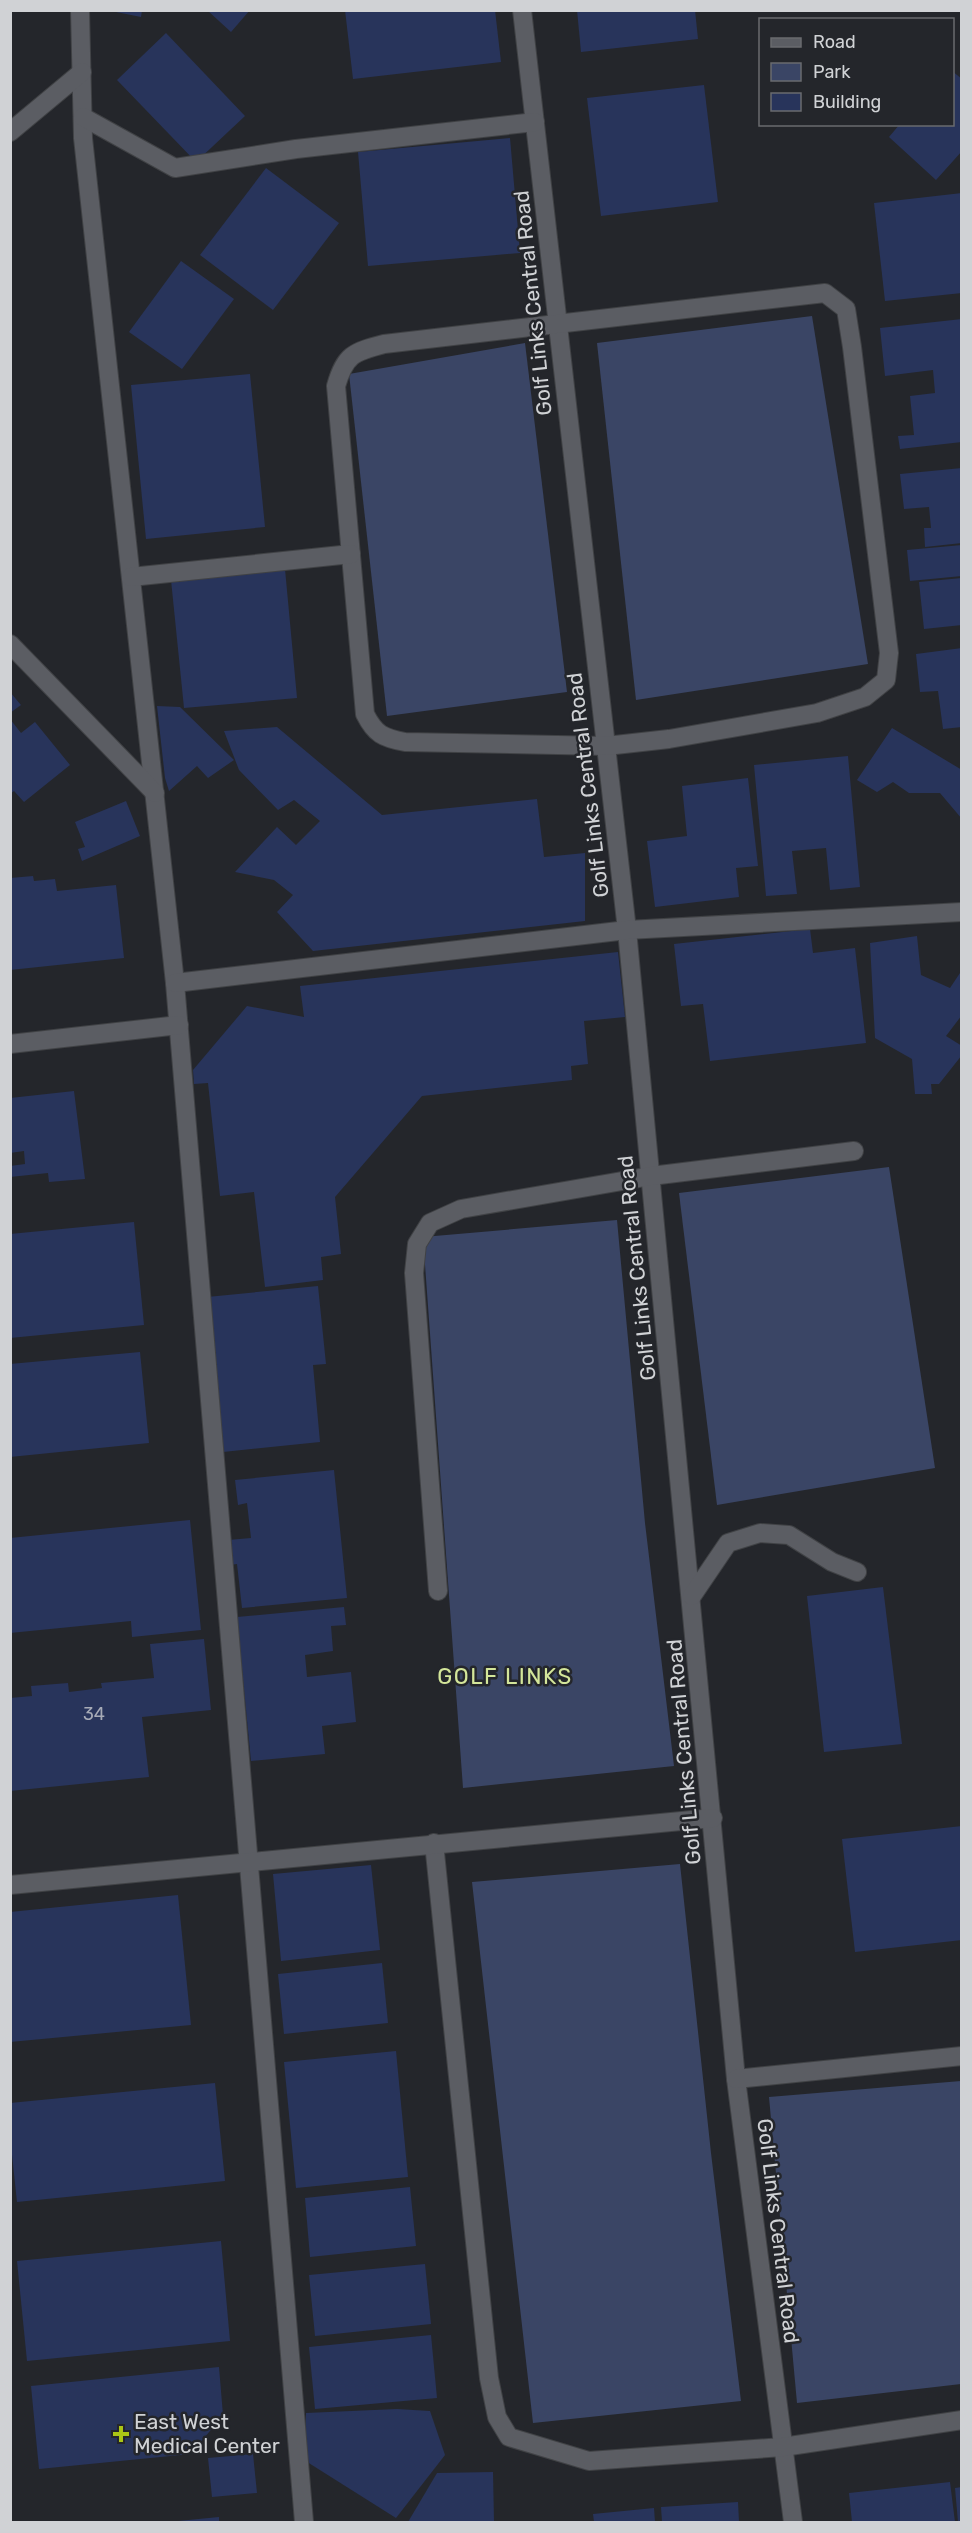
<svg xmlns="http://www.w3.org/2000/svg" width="972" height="2533" font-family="Rubik,sans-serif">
  <rect width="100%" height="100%" fill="#24262b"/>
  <!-- green -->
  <g fill="#3a4565">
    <path d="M812 316 868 664 636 700 597 343Z"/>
    <path d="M525 343 567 692 387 716 349 374Z"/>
    <path d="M889 1167 935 1468 717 1505 679 1193Z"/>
    <path d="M617 1220 645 1523 674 1766 463 1788 423 1237Z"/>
    <path d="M680 1864 711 2153 741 2401 533 2423 472 1882Z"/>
    <path d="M961 2081V2384L797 2403 769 2097Z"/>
  </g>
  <!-- building -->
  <g fill="#28345b">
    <path d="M106 10H142L141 17Z"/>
    <path d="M207 10H250L231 32Z"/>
    <path d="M345 10H495L501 62 353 79Z"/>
    <path d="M577 10H695L698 39 581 52Z"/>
    <path d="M166 33 245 116 196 162 117 80Z"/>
    <path d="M952 71 962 79V151L936 180 889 137 900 124H952Z"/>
    <path d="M704 85 718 202 601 216 587 98Z"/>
    <path d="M510 138 520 253 368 266 358 152Z"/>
    <path d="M266 168 339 223 273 310 200 255Z"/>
    <path d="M962 193V293L885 301 874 203Z"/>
    <path d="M181 261 234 299 182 369 129 332Z"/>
    <path d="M962 319V442L900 449 898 436 914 435 910 396 935 393 933 370 885 376 880 328Z"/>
    <path d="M250 374 265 527 146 539 131 385Z"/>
    <path d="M962 468V543L925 547 924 528H931L929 507 904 509 900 474Z"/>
    <path d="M962 545V576L910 581 907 550Z"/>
    <path d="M285 569 297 698 184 708 171 580Z"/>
    <path d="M962 578V625L924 629 919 582Z"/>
    <path d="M962 648V727L943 729 938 691 920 692 916 654Z"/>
    <path d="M10 692 21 705 10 713Z"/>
    <path d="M157 706 180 707 234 760 208 778 197 766 169 791 165 778Z"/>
    <path d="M10 719 21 733 35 722 70 765 24 802 14 791 10 794Z"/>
    <path d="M277 727 382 815 537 799 544 857 585 853V921L313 951 277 912 293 895 274 880 235 872 277 827 296 845 320 821 294 800 278 810 239 770 224 731Z"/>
    <path d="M892 728 962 770V819L940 793H909L893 782 877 792 857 780Z"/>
    <path d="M848 756 860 887 830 890 826 848 792 851 797 894 766 896 754 765Z"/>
    <path d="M748 778 758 866 736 868 739 897 655 907 647 841 687 836 682 786Z"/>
    <path d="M126 801 140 836 82 861 78 849 85 847 75 822Z"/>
    <path d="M33 876 34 881 55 879 57 891 116 885 124 958 10 970V878Z"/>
    <path d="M810 929 813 953 855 948 866 1043 710 1061 703 1004 681 1006 674 944Z"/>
    <path d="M917 936 921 975 950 988 962 970V1015L946 1036 962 1046V1055L939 1084H931L932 1094H915L912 1059 875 1038 870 943Z"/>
    <path d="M618 952 625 1017 584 1021 588 1064 571 1066 572 1080 422 1096 335 1197 341 1254 321 1257 323 1280 265 1287 254 1192 220 1196 208 1083 194 1084 193 1070 247 1006 304 1017 300 986Z"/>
    <path d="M74 1091 85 1179 49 1182 48 1173 10 1177V1166L25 1164 24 1151 10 1153V1098Z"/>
    <path d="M134 1222 144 1325 10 1338V1234Z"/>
    <path d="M318 1286 326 1364 313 1365 320 1442 223 1452 207 1297Z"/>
    <path d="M140 1352 149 1443 10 1457V1364Z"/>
    <path d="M334 1470 347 1598 242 1608 237 1564 230 1565 228 1540 251 1538 247 1503 238 1505 235 1480Z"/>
    <path d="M190 1520 201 1630 132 1637 131 1621 10 1633V1538Z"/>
    <path d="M883 1587 902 1744 824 1752 807 1596Z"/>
    <path d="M344 1607 346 1625 331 1626 333 1651 305 1655 307 1677 351 1672 356 1722 322 1726 325 1754 251 1761 237 1617Z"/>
    <path d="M204 1639 211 1710 142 1717 149 1777 10 1791V1698L32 1696 31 1686 68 1683 69 1692 102 1688 101 1683 154 1678 150 1644Z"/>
    <path d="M962 1826V1940L855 1952 842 1839Z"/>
    <path d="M371 1865 380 1950 281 1961 273 1874Z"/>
    <path d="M178 1895 191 2025 10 2042V1912Z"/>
    <path d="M382 1963 388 2023 284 2034 278 1974Z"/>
    <path d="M396 2051 408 2177 296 2188 284 2062Z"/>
    <path d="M215 2083 225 2181 17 2202 10 2136V2103Z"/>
    <path d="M410 2187 416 2246 310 2257 305 2198Z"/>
    <path d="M221 2241 230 2341 27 2361 17 2261Z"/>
    <path d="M425 2264 431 2324 315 2336 309 2275Z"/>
    <path d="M431 2335 437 2398 315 2409 309 2347Z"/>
    <path d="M219 2367 223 2415 191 2454 39 2469 31 2386Z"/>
    <path d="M397 2409 430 2411 445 2455 396 2518 304 2460 306 2413Z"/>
    <path d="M253 2454 257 2493 212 2497 208 2458Z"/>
    <path d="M493 2472 494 2522H408L437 2473Z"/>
    <path d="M950 2482 955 2522H852L849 2493Z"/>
    <path d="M962 2487V2522H958L955 2488Z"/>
    <path d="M738 2502 739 2522H662L661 2507Z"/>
    <path d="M654 2508 655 2522H594L593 2514Z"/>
    <path d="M219 2517V2522H178V2521Z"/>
  </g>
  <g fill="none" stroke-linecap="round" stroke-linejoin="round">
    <!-- street casing -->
    <g stroke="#404245" stroke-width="20">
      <g id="street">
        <path d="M80 10 83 138 175 983 304 2522"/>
        <path d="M522 10 627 930 736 2079 793 2522"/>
        <path d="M83 117 175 168 296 149 535 122"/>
        <path d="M10 132 82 72"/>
        <path d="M825 293 846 309 852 347 889 653 886 680 865 697 817 713 669 739 606 746 405 742C383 738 375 734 365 714L336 386C345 355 353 352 384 344Z"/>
        <path d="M131 577 351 554"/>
        <path d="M10 644 155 793"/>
        <path d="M175 983 627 930 962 912"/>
        <path d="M10 1044 179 1025"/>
        <path d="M438 1591 414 1273 417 1244 430 1223 461 1209 651 1176 854 1151"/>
        <path d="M692 1596 728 1543 760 1533 789 1535 832 1562 857 1572"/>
        <path d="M434 1843 489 2378 497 2417 509 2437 589 2461 783 2447 962 2420"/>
        <path d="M10 1885 713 1818"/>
        <path d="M736 2079 962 2056"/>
      </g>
    </g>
    <!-- street -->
    <use href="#street" stroke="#5b5d63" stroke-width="18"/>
  </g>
  <!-- markers -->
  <path fill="#abc615" stroke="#24262b" stroke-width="2" d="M118 2425h6v6h6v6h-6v6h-6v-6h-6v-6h6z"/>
  <g text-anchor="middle" stroke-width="5" stroke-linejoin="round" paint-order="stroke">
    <!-- number labels -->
    <g font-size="18" fill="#a6aab6">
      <text x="94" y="1720">34</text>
    </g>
    <!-- street labels -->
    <g font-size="21" fill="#d0d2d5" stroke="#24262b">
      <text transform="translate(533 303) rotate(-96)" y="7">Golf Links Central Road</text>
      <text transform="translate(588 785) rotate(-97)" y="7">Golf Links Central Road</text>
      <text transform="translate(637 1268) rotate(-96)" y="7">Golf Links Central Road</text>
      <text transform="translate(684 1752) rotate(-95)" y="7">Golf Links Central Road</text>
      <text transform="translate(778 2231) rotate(83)" y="7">Golf Links Central Road</text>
    </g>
    <!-- poi labels -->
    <g font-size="21" fill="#d0d2d5" stroke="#24262b" text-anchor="start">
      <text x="134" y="2429">East West<tspan x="134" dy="24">Medical Center</tspan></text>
    </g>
    <!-- neighbourhood labels -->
    <g font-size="22" letter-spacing="1.5" fill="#d4e69a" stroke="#24262b">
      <text x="505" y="1684">GOLF LINKS</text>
    </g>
  </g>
  <!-- border -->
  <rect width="972" height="2533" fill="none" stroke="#d0d2d5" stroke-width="24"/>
  <!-- legend -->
  <rect x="759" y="18" width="195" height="108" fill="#24262b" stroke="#696b6f" stroke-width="1.5"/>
  <rect x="771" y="38" width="30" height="9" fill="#5b5d63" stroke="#696b6f" stroke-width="1.5"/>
  <text x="813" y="48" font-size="18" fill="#d0d2d5">Road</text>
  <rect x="771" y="63" width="30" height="18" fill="#3a4565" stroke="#696b6f" stroke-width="1.5"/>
  <text x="813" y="78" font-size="18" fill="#d0d2d5">Park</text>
  <rect x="771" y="93" width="30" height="18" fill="#28345b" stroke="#696b6f" stroke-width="1.5"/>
  <text x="813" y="108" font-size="18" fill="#d0d2d5">Building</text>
</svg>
